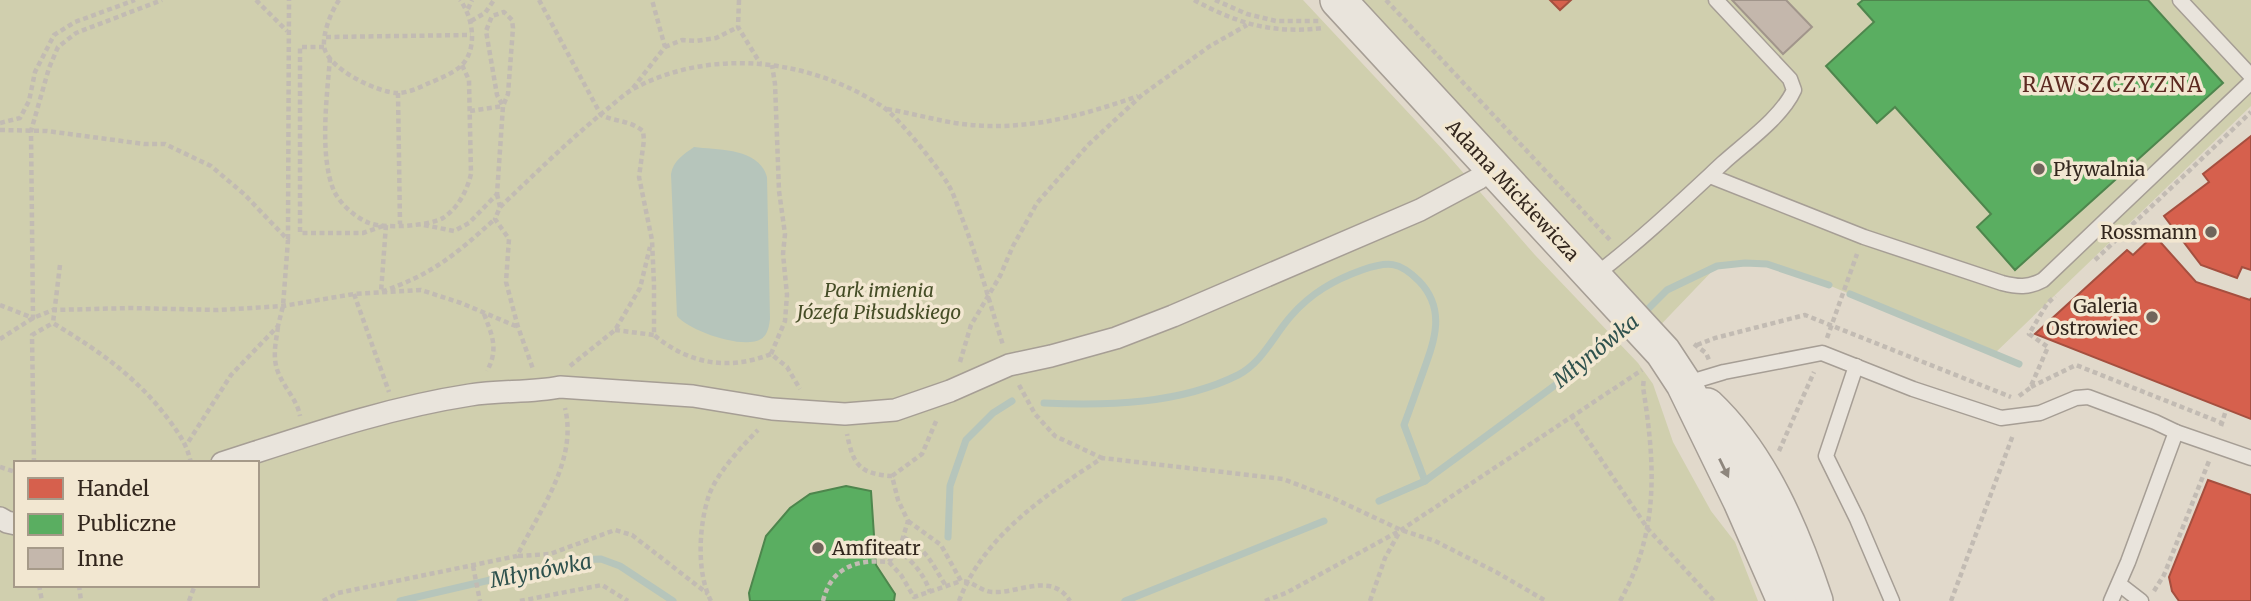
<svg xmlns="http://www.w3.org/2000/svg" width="2251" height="601" font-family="Merriweather,serif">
  <rect width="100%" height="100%" fill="#e1d9cb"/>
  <!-- green -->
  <g fill="#d0cfae" fill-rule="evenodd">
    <path d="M0 0H1303L1446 153 1535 255 1638 363 1653 384 1673 442 1711 511 1735 542 1758 601H0ZM16 463H257V585H16Z"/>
    <path d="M1338 0H2251V106L1994 354 1797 272 1767 264 1745 263 1717 266 1649 337Z"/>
  </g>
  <!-- water -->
  <path fill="#b6c5bb" d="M694 147C719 150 759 148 767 177L770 319C769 326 768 335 761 339 744 350 689 331 677 316L671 174C673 161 684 154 694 147Z"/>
  <!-- shops -->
  <g fill="#d6604d" stroke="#a54f3f" stroke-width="2">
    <path d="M1550 0H1571L1560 10Z"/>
    <path d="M2251 136V270L2242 267 2237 278 2201 265 2164 216 2209 182 2203 174Z"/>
    <path d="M2154 235 2196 282 2250 300 2251 298V419L2035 334 2127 250 2133 255Z"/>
    <path d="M2208 480 2251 495V601H2179L2172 591 2169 577Z"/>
  </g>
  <!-- public -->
  <g fill="#5aae61" stroke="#4e864d" stroke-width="2">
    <path d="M1863 0H2148L2223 83 2015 270 1977 227 1991 214 1895 107 1877 123 1826 66 1874 22 1858 4Z"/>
    <path d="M846 486 871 491 876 565 895 594 894 601H750L749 593 766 536 790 508 810 494Z"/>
  </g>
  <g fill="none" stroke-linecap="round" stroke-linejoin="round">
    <!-- stream -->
    <g stroke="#b6c5bb" stroke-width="7">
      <path d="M1850 294 2019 364"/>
      <path d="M1643 314 1667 290 1717 266 1745 263 1767 264 1829 285"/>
      <path d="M1044 403C1108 406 1180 404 1238 375 1262 363 1274 335 1291 316 1311 293 1334 280 1362 270 1388 261 1399 261 1419 281 1447 310 1434 342 1422 375 1416 392 1410 409 1404 425L1425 481"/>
      <path d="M1379 501 1425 481 1615 341 1629 327"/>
      <path d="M948 537 950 486 966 440 993 413 1012 401"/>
      <path d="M400 601 576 560 601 559 620 566 673 601"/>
      <path d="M1125 601 1324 521"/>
    </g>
  </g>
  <!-- building -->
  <path fill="#c4b7ac" stroke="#a1958b" stroke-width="2" d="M1732 0H1786L1812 27 1783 54Z"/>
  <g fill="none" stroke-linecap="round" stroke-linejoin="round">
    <!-- service casing -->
    <g stroke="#a69e95" stroke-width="17">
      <g id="service">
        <path d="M2180 0 2251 76"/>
        <path d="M1710 176 1864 237 2002 283C2018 287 2028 288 2043 280L2251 82"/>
        <path d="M1594 276C1640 241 1681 202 1723 163 1745 143 1782 117 1794 90L1790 79 1716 0"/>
        <path d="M1856 366 1826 456 1857 519 1892 601"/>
        <path d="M1684 384 1724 372 1822 353 1913 389 2001 418 2040 413 2076 398 2088 397 2155 422 2176 432 2251 458"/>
        <path d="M2119 584 2141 601"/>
        <path d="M2111 601 2128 562 2176 432"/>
      </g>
    </g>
    <!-- pedestrian casing -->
    <g stroke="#a69e95" stroke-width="24">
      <g id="pedestrian">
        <path d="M222 463C303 437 385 408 470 395 500 390 530 393 560 387L693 396 772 409 845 414 895 410 950 391 1009 365 1051 356 1116 338 1173 316 1420 210 1478 179 1493 168"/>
        <path d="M0 518 7 522 16 524"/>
      </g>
    </g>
    <!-- tertiary casing -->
    <g stroke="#a69e95" stroke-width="38">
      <g id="tertiary">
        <path d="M1338 0 1663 352 1684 384 1741 501 1785 601"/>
        <path d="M1707 406C1761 457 1792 532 1815 601"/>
      </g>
    </g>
    <!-- path -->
    <g stroke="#c2bbb3" stroke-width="4.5" stroke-dasharray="5 3.5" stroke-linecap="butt">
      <path d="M256 0 287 31"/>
      <path d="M339 0C331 12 323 32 324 46 326 68 378 93 398 93 408 93 421 87 429 83 439 79 454 73 462 65 478 48 473 17 460 0"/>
      <path d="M539 0 601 115C616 122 629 120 643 131L644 140 639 177 652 240 654 284V335C689 364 728 371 771 354L787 367 800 389"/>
      <path d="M739 0 738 27 760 63"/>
      <path d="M1194 0C1238 24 1273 34 1323 28"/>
      <path d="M1215 0 1247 14 1276 21H1319"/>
      <path d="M1386 0 1610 240"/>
      <path d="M468 9 472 0"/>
      <path d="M471 21 485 13 494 0"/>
      <path d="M326 37 471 35"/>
      <path d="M324 47H300V233H363L386 225 381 292C433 274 455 255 495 219"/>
      <path d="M665 47 682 40 696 41 716 38 738 27"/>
      <path d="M330 58C327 96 319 156 334 191 341 205 355 217 369 223 384 229 429 226 443 218 458 208 467 191 471 174L469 80 462 65"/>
      <path d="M633 88 665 47 652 0"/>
      <path d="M398 93 400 224"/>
      <path d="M887 109C910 113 932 119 955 123 1019 133 1079 117 1138 96"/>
      <path d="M470 111 503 106"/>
      <path d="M0 123 20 118 29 101 35 72 54 35 75 22 135 0"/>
      <path d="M0 130 47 131 144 144H165L211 166 244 194 288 240 283 306 278 326 231 375 187 444"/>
      <path d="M497 194 500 207 495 219 509 239 506 282 518 327 533 369"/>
      <path d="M500 207C535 174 569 140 606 110 615 103 625 93 635 88 713 47 811 59 883 107 898 117 938 167 948 184 955 196 959 211 964 223 979 263 990 304 1003 345"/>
      <path d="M424 225 454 231 469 223 497 194 503 106 508 94 513 28 512 20 504 12 492 16 486 31 497 95 503 106"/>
      <path d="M288 239 289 0"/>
      <path d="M2095 260 2251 112"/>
      <path d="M60 265 53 323C99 351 136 376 169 420 180 435 187 445 191 463"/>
      <path d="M354 294 389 392"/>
      <path d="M0 305 33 318 31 131 49 68 58 47 76 33 162 0"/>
      <path d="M484 314C492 335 499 349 487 371"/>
      <path d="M278 327C276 342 272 357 278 372 284 388 297 399 300 416"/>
      <path d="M615 330 654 335"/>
      <path d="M1827 338 1857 254"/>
      <path d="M0 339 33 318 53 310 131 308 218 310 283 306 354 294 421 290 461 303 518 327"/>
      <path d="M1694 344 1706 353 1709 360"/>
      <path d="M1697 345 1715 338 1805 315 2011 397"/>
      <path d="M771 354 785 321 787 295 783 254 785 234 779 191 775 84 772 65"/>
      <path d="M960 362 971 325 1000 276 1013 246 1037 203 1088 145 1142 95 1210 46 1247 25"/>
      <path d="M570 366 615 330 640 288 650 247"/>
      <path d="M1019 385 1035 414 1055 436 1102 458"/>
      <path d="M2031 387 2076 365 2222 423"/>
      <path d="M2019 396 2030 388 2048 347 2029 334 2047 304 2055 296"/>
      <path d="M1571 415 1648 529 1714 601"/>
      <path d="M2221 426 2226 410"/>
      <path d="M1779 451 1814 372"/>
      <path d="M34 463 32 335 53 323"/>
      <path d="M0 467 16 472"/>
      <path d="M892 476 922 454 937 419"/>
      <path d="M908 521 941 545 961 581C973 581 980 591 992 592 1019 594 1051 571 1070 601"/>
      <path d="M903 537C929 551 931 563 946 586"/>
      <path d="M897 550C912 560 924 574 930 592"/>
      <path d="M518 556 550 554 615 530 632 535 708 594"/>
      <path d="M889 562 901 575 914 597 961 581"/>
      <path d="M473 566 480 601"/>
      <path d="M39 585 42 601"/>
      <path d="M79 585 81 601"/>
      <path d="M2154 591 2164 575 2209 461"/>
      <path d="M189 601 195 585"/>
      <path d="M323 601 338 593 517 556C539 511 578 461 565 408"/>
      <path d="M520 601 602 585 628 601"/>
      <path d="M711 601C696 572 699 525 709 495 717 473 742 446 758 430"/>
      <path d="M823 601C831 567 857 559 889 562L901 544 908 521 898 500 892 476C859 474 853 464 847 434"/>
      <path d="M959 601C984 535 1046 495 1102 458L1283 479 1335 499 1401 530 1435 541 1496 572 1546 601"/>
      <path d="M1265 601 1286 593 1401 530 1642 370"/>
      <path d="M1370 601 1385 558 1400 531"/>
      <path d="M1620 601C1660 531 1655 463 1643 387L1644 378"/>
      <path d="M1951 601 2013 435"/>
    </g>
    <!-- service -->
    <use href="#service" stroke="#e9e4dc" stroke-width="14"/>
    <!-- pedestrian -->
    <use href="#pedestrian" stroke="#e9e4dc" stroke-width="21"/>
    <!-- tertiary -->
    <use href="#tertiary" stroke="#e9e4dc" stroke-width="35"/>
  </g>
  <!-- one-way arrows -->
  <defs><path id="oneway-solid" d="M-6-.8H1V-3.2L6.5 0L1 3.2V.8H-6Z" transform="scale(1.75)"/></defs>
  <use fill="#8e867d" href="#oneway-solid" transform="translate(1724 468) rotate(64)"/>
  <!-- markers -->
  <g fill="#70655b" stroke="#f2e7d1" stroke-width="2.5">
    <circle cx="2039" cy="169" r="7"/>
    <circle cx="2211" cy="232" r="7"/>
    <circle cx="2152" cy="317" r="7"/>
    <circle cx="818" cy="548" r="7"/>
  </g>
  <g text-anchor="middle" stroke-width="7" stroke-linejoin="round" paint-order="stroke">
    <!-- poi labels -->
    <g font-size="19" fill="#33271e" stroke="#f2e7d1" text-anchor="start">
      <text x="2053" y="176">Pływalnia</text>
      <text x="2197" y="239" text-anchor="end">Rossmann</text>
      <text x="2138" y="313" text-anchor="end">Galeria<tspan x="2138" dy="22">Ostrowiec</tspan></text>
      <text x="832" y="555">Amfiteatr</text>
    </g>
    <!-- street labels -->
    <g font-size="19" fill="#33271e" stroke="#f2e7d1">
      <text transform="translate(1513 190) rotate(47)" y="7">Adama Mickiewicza</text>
    </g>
    <!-- park labels -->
    <g font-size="19" font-style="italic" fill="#454d26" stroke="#f2e7d1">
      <text x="879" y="297">Park imienia<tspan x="879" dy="22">Józefa Piłsudskiego</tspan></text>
    </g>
    <!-- neighbourhood labels -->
    <g font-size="21" letter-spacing="2" fill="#5c2a21" stroke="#f2e7d1">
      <text x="2113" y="92">RAWSZCZYZNA</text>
    </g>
    <!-- water labels -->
    <g font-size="21" font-style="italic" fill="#2e514d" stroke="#f2e7d1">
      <text transform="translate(1596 351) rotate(-39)" y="7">Młynówka</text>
      <text transform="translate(541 571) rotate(-11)" y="7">Młynówka</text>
    </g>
  </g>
  <!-- legend -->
  <rect x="14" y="461" width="245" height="126" fill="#f2e7d1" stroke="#a69a89" stroke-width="2"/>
  <rect x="28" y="478" width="35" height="21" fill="#d6604d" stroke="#a69a89" stroke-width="2"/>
  <text x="77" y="496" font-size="21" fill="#33271e">Handel</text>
  <rect x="28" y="514" width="35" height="21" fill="#5aae61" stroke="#a69a89" stroke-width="2"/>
  <text x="77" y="531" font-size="21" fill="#33271e">Publiczne</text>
  <rect x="28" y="548" width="35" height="21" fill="#c4b7ac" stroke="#a69a89" stroke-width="2"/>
  <text x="77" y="566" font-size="21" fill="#33271e">Inne</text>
</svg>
